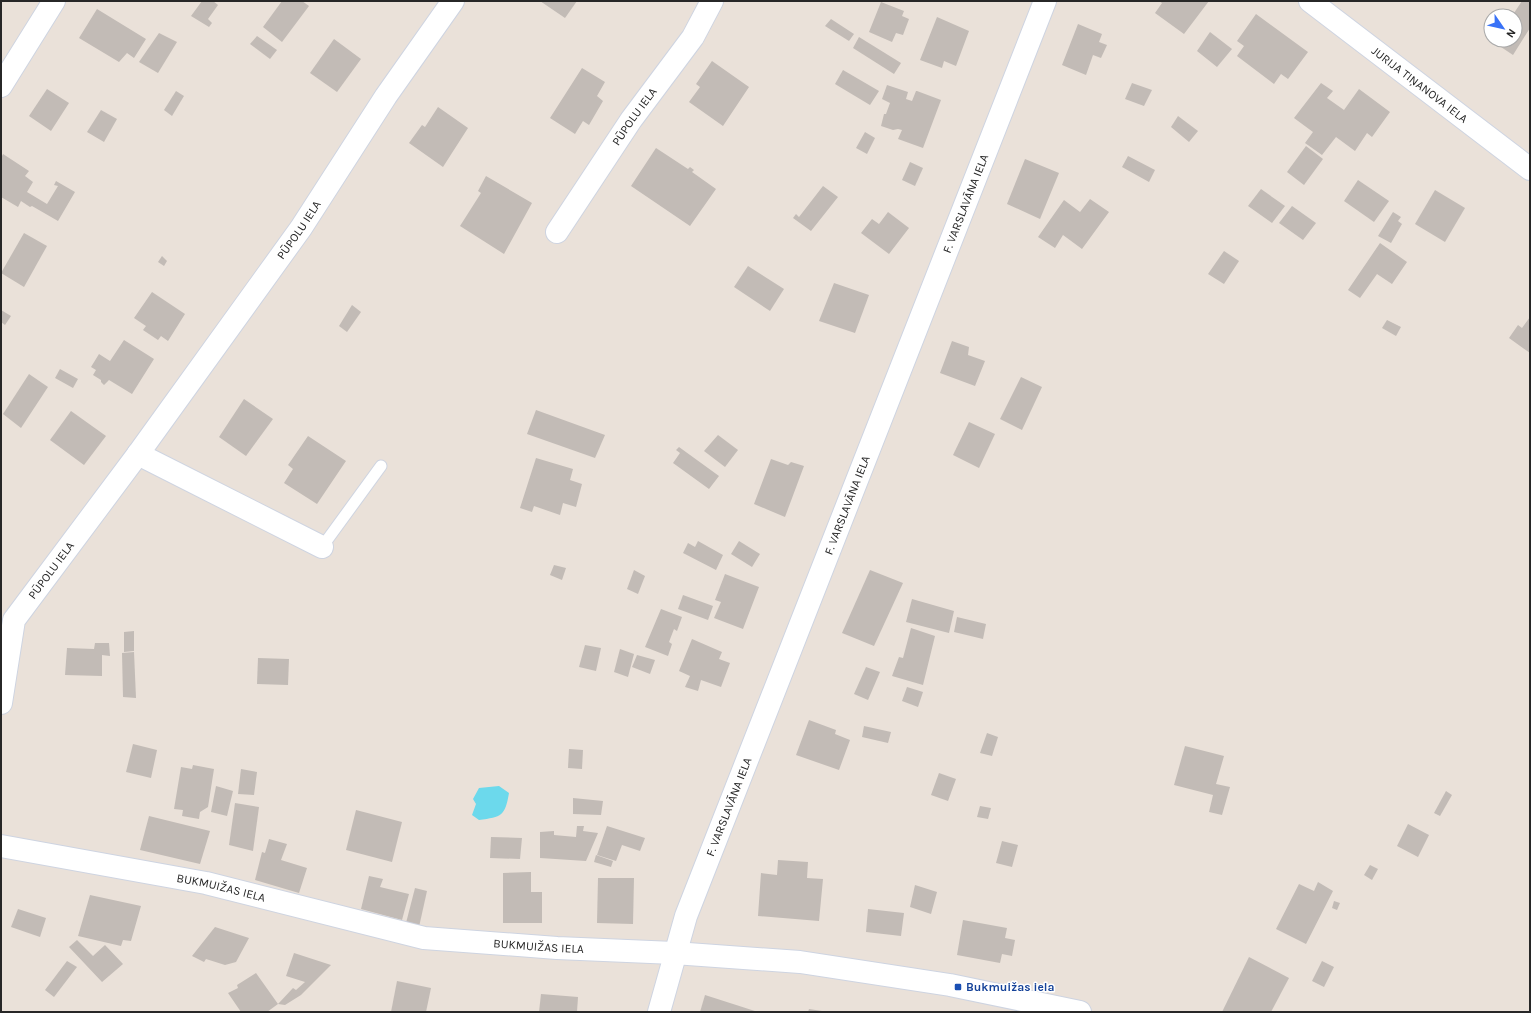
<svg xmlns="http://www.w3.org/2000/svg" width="1531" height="1013" font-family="Karla,sans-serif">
  <rect width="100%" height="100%" fill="#eae1d9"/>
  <!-- water -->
  <path fill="#6cd9ec" d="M499 786 509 793C505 816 502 817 479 820L472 815 476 804 473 799 479 788Z"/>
  <!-- building -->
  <g fill="#c2bbb6">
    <path d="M202 1H213L218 5 208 19 212 23 209 27 191 16Z"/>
    <path d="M282 1H302L309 6 282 42 263 27Z"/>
    <path d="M540 1H577L565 18Z"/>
    <path d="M1159 1H1209L1184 34 1155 13 1162 3Z"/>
    <path d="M1522 1H1530V28L1513 55 1495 43 1497 40H1515V16H1512Z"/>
    <path d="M881 2 904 11 902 16 909 19 903 35 896 33 892 42 869 32Z"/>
    <path d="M97 9 146 39 134 58 127 53 119 62 79 38Z"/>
    <path d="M1256 14 1308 52 1288 79 1281 74 1274 84 1237 56 1244 46 1237 41Z"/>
    <path d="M937 17 969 31 956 66 944 61 942 68 920 60Z"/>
    <path d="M831 19 854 34 849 41 825 26Z"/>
    <path d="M1078 24 1102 34 1099 42 1107 45 1101 58 1093 55 1086 75 1062 65Z"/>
    <path d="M1210 32 1232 49 1217 67 1197 51Z"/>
    <path d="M159 33 177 42 158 73 139 62Z"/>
    <path d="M257 36 277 50 270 59 250 44Z"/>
    <path d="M859 37 901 63 894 74 853 48Z"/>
    <path d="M334 39 361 59 337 92 310 73Z"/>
    <path d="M712 61 749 87 723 126 689 102 700 87 696 84Z"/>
    <path d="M582 68 605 82 597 96 603 101 589 125 583 121 575 134 550 118Z"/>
    <path d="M843 70 879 91 870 105 835 84Z"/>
    <path d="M1132 83 1152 90 1144 106 1125 99Z"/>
    <path d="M1321 83 1333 91 1327 98 1344 110 1359 89 1390 112 1372 137 1367 133 1355 151 1336 137 1322 155 1305 143 1313 132 1294 118Z"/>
    <path d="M887 85 908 92 906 99 912 101 916 91H917L941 100 923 148 898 139 902 130 898 129 893 130 881 126 884 114H886L890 103 882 99Z"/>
    <path d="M47 89 69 103 51 131 29 116Z"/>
    <path d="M176 91 184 96 172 116 164 110Z"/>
    <path d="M438 107 468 128 443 167 409 143 422 125 425 127Z"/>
    <path d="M101 110 117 119 104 142 87 132Z"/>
    <path d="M1178 116 1198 131 1189 142 1171 127Z"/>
    <path d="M865 132 875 138 867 154 856 148Z"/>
    <path d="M1306 146 1323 159 1304 185 1287 172Z"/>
    <path d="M656 148 688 169 690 167 694 170 692 172 716 189 690 226 631 186Z"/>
    <path d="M3 154 29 171 25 176 33 182 27 192 47 204 58 186 54 185 56 181 75 192 58 221 32 206 30 207 21 201 18 207 1 197V158Z"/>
    <path d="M1128 156 1155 170 1149 182 1122 167Z"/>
    <path d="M1025 159 1059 173 1040 219 1007 204Z"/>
    <path d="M910 162 923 168 915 186 902 180Z"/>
    <path d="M486 176 532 203 504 254 460 226 481 193 478 191Z"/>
    <path d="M1358 180 1389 201 1374 222 1344 201Z"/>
    <path d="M823 186 838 197 811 231 793 218 796 214 799 217Z"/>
    <path d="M1261 189 1285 206 1272 223 1248 206Z"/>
    <path d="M1435 190 1465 208 1445 242 1415 224Z"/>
    <path d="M1090 199 1109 212 1082 249 1063 235 1055 248 1038 237 1064 200 1080 212Z"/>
    <path d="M1292 206 1316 223 1303 240 1279 223Z"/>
    <path d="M888 212 909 228 889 254 861 233 872 219 879 224Z"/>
    <path d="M1393 212 1401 217 1398 221 1402 224 1391 243 1378 236Z"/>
    <path d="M24 233 47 246 24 287 1 273Z"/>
    <path d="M1380 243 1407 262 1392 284 1377 274 1360 298 1348 290Z"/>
    <path d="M1224 251 1239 261 1224 284 1208 274Z"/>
    <path d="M162 256 167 261 164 266 158 262Z"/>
    <path d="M748 266 784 289 770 311 734 287Z"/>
    <path d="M834 283 869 295 855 333 819 321Z"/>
    <path d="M152 292 185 314 168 341 161 336 158 340 143 330 146 326 134 318Z"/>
    <path d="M352 305 361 312 347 332 339 326Z"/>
    <path d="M1 310 11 316 5 325 1 322Z"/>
    <path d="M1530 317V353L1509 338 1518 325 1522 328Z"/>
    <path d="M1387 320 1401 327 1396 336 1382 328Z"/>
    <path d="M124 340 154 359 132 394 109 380 104 385 101 382V380L93 375 96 370 91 367 99 354 110 361Z"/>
    <path d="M952 341 969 347 968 355 985 361 975 386 940 373Z"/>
    <path d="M60 369 78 379 73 388 55 378Z"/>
    <path d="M29 374 48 387 21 428 3 414Z"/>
    <path d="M1021 377 1042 387 1022 430 1000 419Z"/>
    <path d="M244 399 273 419 246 456 219 437Z"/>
    <path d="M536 410 605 435 595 458 527 434Z"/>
    <path d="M71 411 106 436 84 465 50 440Z"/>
    <path d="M969 422 995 434 979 468 953 455Z"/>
    <path d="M718 435 738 450 725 467 704 451Z"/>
    <path d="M308 436 346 461 317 504 284 483 293 469 288 465Z"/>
    <path d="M679 447 719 476 709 489 673 463 680 453 676 450Z"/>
    <path d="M536 458 573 469 570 480 582 484 576 507 563 503 560 515 534 506 532 512 520 508Z"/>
    <path d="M771 459 788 465 791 462 804 466 785 517 754 504Z"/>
    <path d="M698 541 723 555 716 570 683 553 688 543 695 547Z"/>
    <path d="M739 541 760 554 752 567 731 554Z"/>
    <path d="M554 565 566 568 562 580 550 575Z"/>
    <path d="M634 570 645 576 638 594 627 589Z"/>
    <path d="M870 570 903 583 874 646 842 633Z"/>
    <path d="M725 574 759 587 743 629 714 618 721 602 715 600Z"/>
    <path d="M683 595 713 606 708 620 678 609Z"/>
    <path d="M912 599 954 611 949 633 906 622Z"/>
    <path d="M661 609 682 617 677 631 674 629 669 642 672 644 668 656 645 647Z"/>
    <path d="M957 617 986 624 983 639 954 632Z"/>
    <path d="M911 628 935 636 923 685 892 676 899 657 903 658Z"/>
    <path d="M134 631V651L124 652V632Z"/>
    <path d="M692 639 722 652 719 659 730 663 721 687 701 680 698 691 685 687 690 676 679 671Z"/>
    <path d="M95 643H109L110 656 102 655V676L65 675 67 648 94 649Z"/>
    <path d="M585 645 601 648 596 671 579 667Z"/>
    <path d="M620 649 634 654 628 677 614 672Z"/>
    <path d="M134 652 136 698 123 697 122 653Z"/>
    <path d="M637 655 655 660 650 674 632 667Z"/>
    <path d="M258 658 289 659 288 685 257 684Z"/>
    <path d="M866 667 880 672 868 700 854 694Z"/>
    <path d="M907 687 923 692 918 707 902 701Z"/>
    <path d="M809 720 836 730 835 734 850 740 839 770 796 755Z"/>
    <path d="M864 726 891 732 888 743 862 737Z"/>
    <path d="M987 733 998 737 992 756 980 753Z"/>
    <path d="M133 744 157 750 151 778 126 772Z"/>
    <path d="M1185 746 1224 756 1216 784 1230 787 1222 815 1209 812 1213 795 1174 785Z"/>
    <path d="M569 749 583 750 582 769 568 768Z"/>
    <path d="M193 765 214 769 208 807 200 812 199 819 182 816 183 810 174 809 181 767 192 769Z"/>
    <path d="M241 769 257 772 254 795 238 794Z"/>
    <path d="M939 773 956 779 948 801 931 795Z"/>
    <path d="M216 786 233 791 227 816 211 812Z"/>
    <path d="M1446 791 1452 795 1440 816 1434 813Z"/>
    <path d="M573 798 603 801 601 815 573 814Z"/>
    <path d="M235 803 259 807 253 851 229 845Z"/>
    <path d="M980 806 991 808 988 819 977 817Z"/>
    <path d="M356 810 402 822 392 862 346 850Z"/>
    <path d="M149 816 210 831 200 864 140 850Z"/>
    <path d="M1408 824 1429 835 1418 857 1397 846Z"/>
    <path d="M577 826H584L583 831 598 833 586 861 540 858V832L554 831V835L576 837Z"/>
    <path d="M607 826 645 838 640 851 622 845 616 861 597 855Z"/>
    <path d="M491 837 522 838 520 859 490 858Z"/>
    <path d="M269 839 287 844 281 860 307 868 299 893 255 880 262 852 265 853Z"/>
    <path d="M1002 841 1018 845 1012 867 996 863Z"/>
    <path d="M596 855 613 861 611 867 594 862Z"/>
    <path d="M778 860 808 862 807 878 823 879 819 921 758 916 761 873 777 875Z"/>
    <path d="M1370 865 1378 869 1372 880 1364 875Z"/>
    <path d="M531 872V892H542V923H503V873Z"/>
    <path d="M369 876 383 879 380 887 409 894 402 920 361 909Z"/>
    <path d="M598 878H634L633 924 597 923Z"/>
    <path d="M1318 882 1333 891 1306 944 1276 929 1299 884 1314 891Z"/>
    <path d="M915 885 937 892 931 914 910 907Z"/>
    <path d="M415 888 427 891 419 927 406 923Z"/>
    <path d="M90 895 141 906 131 941 123 940 121 946 78 936Z"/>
    <path d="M1334 901 1340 903 1337 910 1332 908Z"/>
    <path d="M18 909 46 918 40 937 11 927Z"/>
    <path d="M868 909 904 913 901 936 866 932Z"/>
    <path d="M963 920 1007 928 1005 938 1015 940 1012 956 1002 954 1000 963 957 955Z"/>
    <path d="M215 927 249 938 236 962 225 965 206 959 204 962 192 956Z"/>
    <path d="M77 940 93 956 105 945 123 964 102 982 69 947Z"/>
    <path d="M294 953 331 965 301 995 285 1005 278 1004 267 1012H241L228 993 238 988 237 985 256 973 278 1004 293 988 296 990 305 982 286 976Z"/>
    <path d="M1249 957 1289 978 1271 1012H1222Z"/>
    <path d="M67 961 77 967 54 997 45 990Z"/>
    <path d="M1322 961 1334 967 1324 987 1312 981Z"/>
    <path d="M397 981 431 988 426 1012H391Z"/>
    <path d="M541 994 578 997 577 1012H539Z"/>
    <path d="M705 995 758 1012H700Z"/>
    <path d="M809 1009 822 1011V1012H808Z"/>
  </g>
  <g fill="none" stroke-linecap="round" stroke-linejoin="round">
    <!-- service casing -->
    <g stroke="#ced4e1" stroke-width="13">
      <path id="service" d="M322 547 381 466"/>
    </g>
    <!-- minor casing -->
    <g stroke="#ced4e1" stroke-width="24">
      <g id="minor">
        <path id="s1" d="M1310 1 1530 169"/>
        <path d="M1 86 54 1"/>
        <path id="s2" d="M557 232 631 120 693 37 712 1"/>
        <path d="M138 454 322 547"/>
        <path id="s3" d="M1 703 14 620 138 454 301 228 386 96 453 1"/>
        <path id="s4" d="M1 846 206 883 424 938 557 948 674 953 800 962 950 985 1080 1012"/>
        <path id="s5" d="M659 1012 686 916 1045 1"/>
      </g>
    </g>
    <!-- service -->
    <use href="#service" stroke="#fff" stroke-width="11"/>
    <!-- minor -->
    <use href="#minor" stroke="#fff" stroke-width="22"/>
  </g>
  <!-- markers -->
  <rect fill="#1a4fb4" stroke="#fff" stroke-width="1.5" x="954" y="983" width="8" height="8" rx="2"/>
  <g text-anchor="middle" stroke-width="3" stroke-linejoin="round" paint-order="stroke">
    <!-- street labels -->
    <g font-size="12" fill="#272727" stroke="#fff">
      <text dy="4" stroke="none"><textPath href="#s1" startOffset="138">JURIJA TIŅANOVA IELA</textPath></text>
      <text dy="4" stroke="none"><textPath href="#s2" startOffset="139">PŪPOLU IELA</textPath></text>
      <text dy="4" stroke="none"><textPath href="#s5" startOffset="865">F. VARSLAVĀNA IELA</textPath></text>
      <text dy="4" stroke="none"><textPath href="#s3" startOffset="567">PŪPOLU IELA</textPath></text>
      <text dy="4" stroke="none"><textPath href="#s5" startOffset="541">F. VARSLAVĀNA IELA</textPath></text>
      <text dy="4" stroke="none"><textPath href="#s3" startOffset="146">PŪPOLU IELA</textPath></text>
      <text dy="4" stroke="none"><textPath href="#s5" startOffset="217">F. VARSLAVĀNA IELA</textPath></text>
      <text dy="4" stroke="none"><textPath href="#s4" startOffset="224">BUKMUIŽAS IELA</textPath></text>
      <text dy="4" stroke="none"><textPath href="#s4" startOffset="548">BUKMUIŽAS IELA</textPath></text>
    </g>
    <!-- transit labels -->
    <g font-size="12" font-weight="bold" fill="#164399" stroke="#fff" text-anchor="start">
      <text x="966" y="991">Bukmuižas iela</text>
    </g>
  </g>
  <!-- border -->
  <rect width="1531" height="1013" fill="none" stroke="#272727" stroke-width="4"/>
  <!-- north arrow -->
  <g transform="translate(1503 28) rotate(124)"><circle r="19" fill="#ffffff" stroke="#a9a9a9"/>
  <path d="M0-3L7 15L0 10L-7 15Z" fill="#3972f7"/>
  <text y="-6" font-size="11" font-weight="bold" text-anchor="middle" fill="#272727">N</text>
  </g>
</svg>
